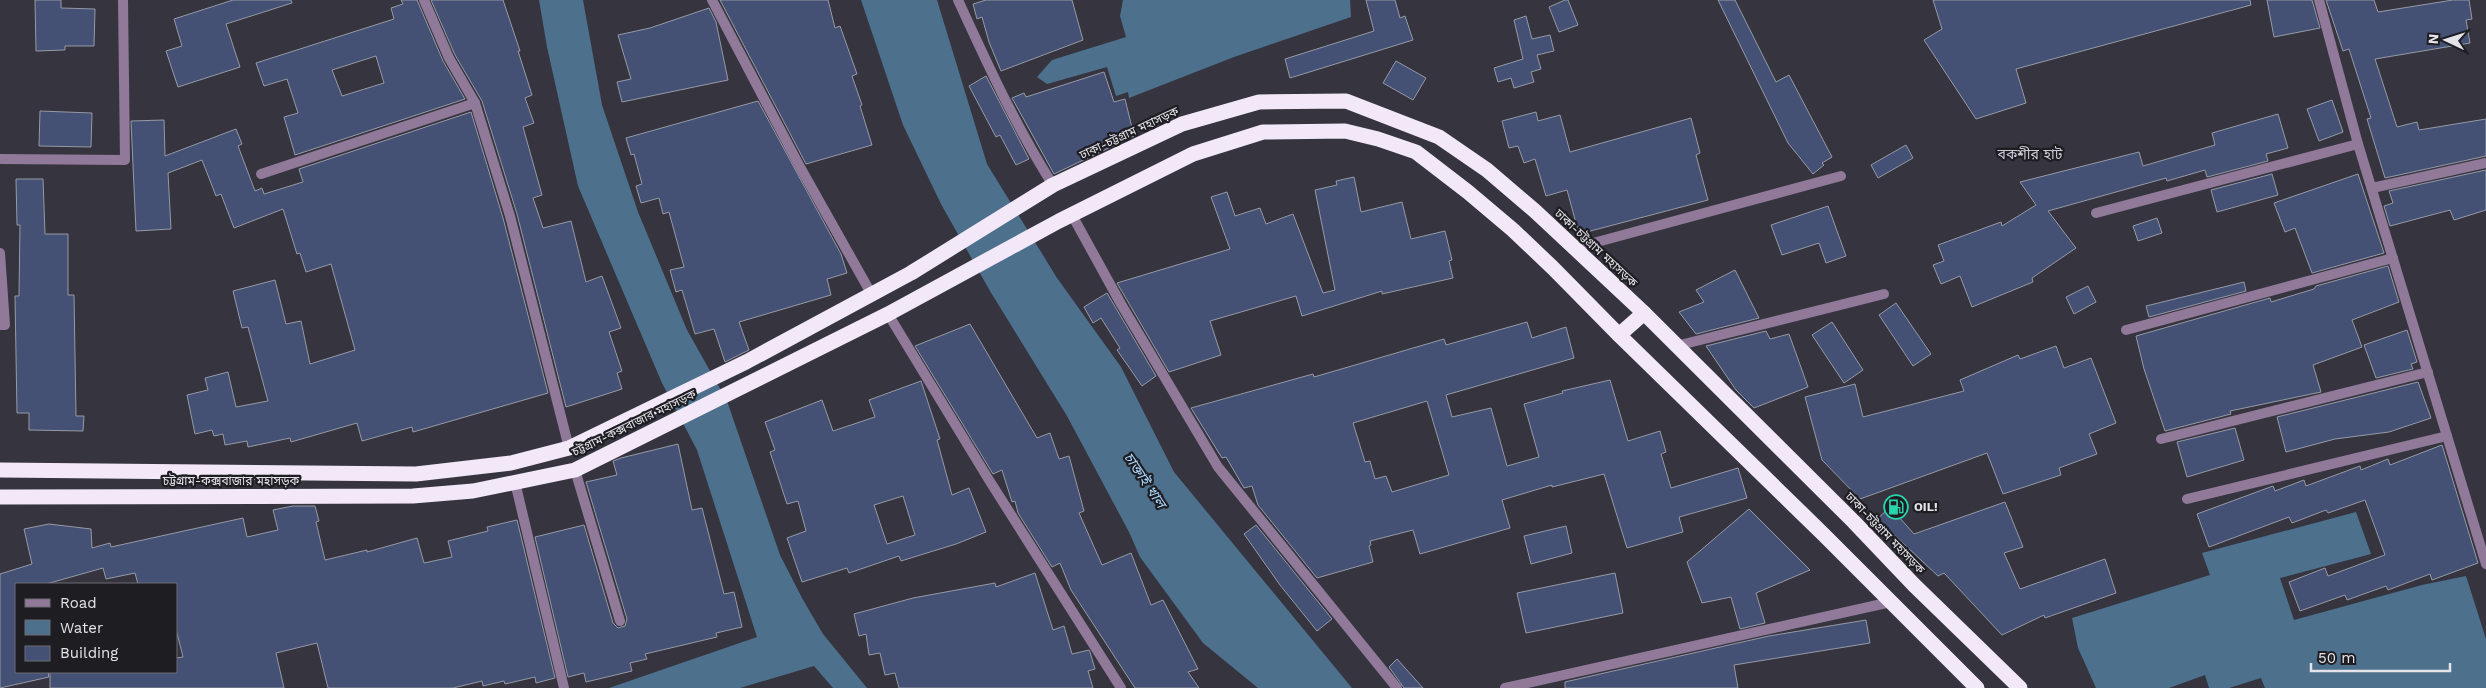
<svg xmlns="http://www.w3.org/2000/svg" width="2486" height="688" font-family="'Work Sans','Noto Sans Bengali',sans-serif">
  <rect width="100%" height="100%" fill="#36353f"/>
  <!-- water -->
  <g fill="#4d708d">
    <path d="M539 0H583L602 105 638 212 687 330 727 401 780 555 802 598 823 634 867 688H833L814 666 740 688H609L757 637 697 450 662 383 578 186 547 47Z"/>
    <path d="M861 0H937L987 164 1057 278 1121 367 1174 472 1352 688H1258L1203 643 1140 557 1129 532 1067 416 990 291 941 204 903 125Z"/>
    <path d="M1123 0H1350L1351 17 1234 57 1129 98 1128 92 1116 96 1107 67 1047 84 1037 77 1052 60 1126 37 1120 16Z"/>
    <path d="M2356 512 2371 554 2280 578 2294 620 2422 585 2466 576 2486 639V688H2265L2261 678 2229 688H2209L2205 675 2169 688H2096L2078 648 2072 618 2210 575 2202 553Z"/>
  </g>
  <!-- building -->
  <g fill="#445174" stroke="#969aa6" fill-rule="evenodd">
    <path d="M35 0H61V8L95 9 94 46H65V50L36 51Z"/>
    <path d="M233 0H291L292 3 226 24 240 67 178 87 166 51 182 46 174 19Z"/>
    <path d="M401 0H417L443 61 465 99 295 155 284 117 298 113 287 79 264 86 256 63 394 19 391 8 403 4ZM376 56 384 83 342 96 332 70Z"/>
    <path d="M431 0H503L520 51H518L532 95 525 98 534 123 523 127 542 195 533 198 543 228 571 221 586 282 602 276 621 328 609 332 622 371 617 373 622 389 566 407 517 214 482 101 455 55Z"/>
    <path d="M720 0H828L835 28 840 26 857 74 852 76 862 105 860 106 872 145 806 164Z"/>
    <path d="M986 0H1072L1083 40 1001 71 989 42 982 17 977 19 973 4Z"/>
    <path d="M1366 0H1395L1400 18 1405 16 1413 40 1290 78 1285 59 1374 31Z"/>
    <path d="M1565 0H1568L1578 25 1559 32 1549 7Z"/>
    <path d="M1718 0H1735L1776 82 1789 75 1832 157 1822 163 1824 165 1813 174 1788 143Z"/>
    <path d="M1933 0H2250L2251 5 2016 69 2026 103 1976 119 1924 40 1942 29Z"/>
    <path d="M2267 0H2312L2320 28 2274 37Z"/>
    <path d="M2326 0H2374L2378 12 2453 0H2469L2472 19 2466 20 2470 43 2375 59 2397 127 2417 122 2419 130 2486 119V156L2385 178 2367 119 2371 118 2349 49 2343 51Z"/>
    <path d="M709 8 716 22 728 80 622 102 617 82 631 79 618 35 650 28Z"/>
    <path d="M1526 16 1532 39 1550 35 1554 51 1537 55 1541 69 1531 72 1534 82 1514 88 1511 78 1498 82 1494 68 1523 59 1514 20Z"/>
    <path d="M1396 61 1426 78 1413 100 1383 83Z"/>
    <path d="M1104 72 1114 102 1125 99 1134 136 1054 174 1012 98 1024 93 1026 97Z"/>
    <path d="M986 76 1029 159 1016 165 1000 135 996 137 969 86Z"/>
    <path d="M2332 100 2343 132 2319 141 2307 109Z"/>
    <path d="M758 101 841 254 847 273 827 279 831 295 739 322 749 350 725 362 714 329 695 334 682 290 676 292 670 270 684 267 669 212 663 214 659 198 641 203 636 186 642 184 634 154 631 155 626 138Z"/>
    <path d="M40 111 92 113 91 147 39 146Z"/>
    <path d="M471 112 503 218 548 393 413 432 412 427 362 441 357 423 291 442 290 438 248 447 247 441 225 445 223 434 214 436 212 430 195 434 187 395 208 390 205 378 228 372 236 407 268 401 248 327 242 328 233 291 275 280 286 324 301 321 310 364 355 350 331 264 306 272 300 253 297 254 283 209 234 228 221 194 216 196 202 160 168 173 171 229 136 231 131 121 164 120 165 156 236 129 242 144 238 146 255 191 262 188 264 194 303 182 299 169Z"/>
    <path d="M1536 112 1538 121 1560 115 1570 152 1691 118 1700 153 1696 155 1708 200 1579 234 1567 190 1546 196 1535 159 1524 163 1518 146 1509 148 1502 121Z"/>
    <path d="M2278 114 2288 148 2266 154 2268 161 2207 177 2205 170 2167 181 2166 178 2048 211 2076 248 2032 278 2033 282 1972 307 1960 276 1941 284 1933 265 1944 261 1938 245 2001 222 2002 226 2036 205 2020 182 2139 152 2143 166 2215 145 2212 133Z"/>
    <path d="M1906 145 1913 158 1878 178 1871 165Z"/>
    <path d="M2486 170V210L2454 220 2450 210 2390 226 2384 206 2393 203 2389 191Z"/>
    <path d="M2272 174 2278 195 2217 212 2211 190Z"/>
    <path d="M2358 174 2384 253 2312 273 2295 228 2285 232 2274 203Z"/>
    <path d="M1354 177 1361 212 1402 202 1411 239 1445 231 1452 260 1449 261 1453 278 1382 294V291L1302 316 1296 296 1210 321 1221 355 1169 372 1117 283 1230 249 1211 197 1227 192 1235 216 1260 208 1266 224 1293 214 1323 293 1335 290 1315 190 1337 185 1336 181Z"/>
    <path d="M16 179H43L45 234H68V295H74L76 416H84L83 431 29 430V413H17L15 296H19L20 225H17Z"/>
    <path d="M1828 206 1846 256 1826 263 1819 243 1782 255 1771 225Z"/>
    <path d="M2157 218 2162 233 2138 241 2133 226Z"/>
    <path d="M2388 266 2399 302 2352 320 2362 347 2313 365 2321 392 2230 411 2231 414 2165 431 2144 369 2136 336 2270 298 2271 302 2314 289 2316 286Z"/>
    <path d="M1735 270 1759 318 1696 334 1679 312 1704 302 1696 290Z"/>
    <path d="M2244 282 2246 291 2149 317 2146 306Z"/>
    <path d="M2088 286 2096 302 2074 314 2066 297Z"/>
    <path d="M1107 293 1156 376 1142 386 1117 350 1120 348 1101 318 1093 323 1084 307Z"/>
    <path d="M1896 303 1931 354 1913 366 1879 315Z"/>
    <path d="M1527 322 1532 338 1566 327 1574 358 1446 395 1452 417 1491 408 1507 466 1539 457 1524 404 1563 393 1562 391 1610 380 1628 441 1660 431 1666 452 1661 454 1671 488 1738 468 1747 498 1679 517 1683 532 1627 548 1604 474 1552 487V485L1502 500 1510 528 1420 554 1413 530 1370 541 1371 545 1369 546 1373 562 1317 578 1258 505 1252 486 1244 488 1226 457 1222 458 1191 408 1313 374 1314 377 1444 339 1446 345ZM1427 401 1449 475 1392 492 1386 476 1375 479 1370 461 1365 462 1353 423Z"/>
    <path d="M1832 322 1863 370 1844 383 1812 335Z"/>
    <path d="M970 324 1037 438 1050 433 1059 459 1069 456 1084 511 1079 513 1102 565 1131 553 1151 605 1163 600 1198 669 1188 672 1199 688H1135L1071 590 1060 563 1052 567 1018 513 1015 501 1012 502 1002 470 993 474 915 346Z"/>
    <path d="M2407 330 2417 362 2411 364 2413 369 2376 378 2364 345Z"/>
    <path d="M1766 331 1770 339 1789 334 1808 387 1754 408 1736 390 1706 346Z"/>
    <path d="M2056 346 2064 368 2091 358 2116 423 2089 434 2097 454 2059 468 2061 475 2003 494 1987 453 1860 499 1822 460 1805 397 1855 384 1863 417 1964 391 1960 380 2018 355 2020 359Z"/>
    <path d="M921 381 940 439 937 440 952 495 969 488 986 532 956 544 901 561 899 556 849 573 847 568 802 582 787 538 806 531 798 501 787 504 770 452 775 450 765 422 822 400 833 431 875 417 869 400ZM903 496 915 535 887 544 874 505Z"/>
    <path d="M2418 382 2431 418 2389 432 2335 439 2286 452 2277 417Z"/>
    <path d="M2235 428 2244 460 2187 477 2177 442Z"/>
    <path d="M678 444 692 510 702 508 724 594 734 592 742 627 716 633 717 637 645 654 647 659 630 663 632 671 586 682 584 673 568 677 535 537 584 525 613 623 618 628 625 626 627 619 586 482 617 475 613 461 621 458Z"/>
    <path d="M2442 445 2478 563 2432 580 2430 574 2388 590 2386 586 2347 600 2345 595 2300 611 2289 582 2325 568 2328 576 2385 555 2365 500 2328 513 2326 510 2292 523 2289 517 2209 547 2197 514 2273 486 2275 491 2304 480 2306 486 2360 466 2361 470 2388 459 2390 465Z"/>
    <path d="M2005 502 2023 547 2004 553 2020 589 2105 559 2116 593 2045 618 2044 615 2002 635 1944 573 1938 576 1890 531 1887 534 1875 521 1890 507 1914 534Z"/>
    <path d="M293 506H315L319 521 316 522 325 560 367 550V552L417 538 424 563 452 557 448 541 488 531 487 527 517 520 555 678 536 683 535 677 505 684 504 681 483 686 482 681 453 688H328L317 643 276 653 284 688H50V672H176V658L183 657 176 629V584H138L135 573 106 579 103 568 46 584H16V672H48L49 677 0 688V574L32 564 24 529 49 524 91 529 92 548 110 543 111 547 243 518 247 537 278 530 273 510Z"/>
    <path d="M1749 509 1810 570 1756 593 1765 623 1740 629 1731 597 1702 603 1687 562Z"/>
    <path d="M1256 525 1332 619 1317 631 1280 585 1244 534Z"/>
    <path d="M1566 526 1572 553 1531 564 1524 536Z"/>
    <path d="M1035 573 1053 630 1064 626 1072 654 1089 650 1090 652 1095 669 1088 671 1093 688H899L895 673 885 675 880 653 869 655 866 634 859 636 854 614 913 598 995 583 996 587Z"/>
    <path d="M1615 573 1623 613 1526 633 1517 593Z"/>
    <path d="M1866 620 1870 643 1734 665 1738 688H1565V682L1591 676 1769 636Z"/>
    <path d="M1397 659 1423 688H1404L1389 667Z"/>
  </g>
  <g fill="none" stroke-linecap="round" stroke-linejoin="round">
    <!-- street -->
    <g stroke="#907999" stroke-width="10">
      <path d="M424 0 449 58 475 103 510 216 569 448"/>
      <path d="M712 0 800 167 872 295"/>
      <path d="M958 0C987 63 1016 127 1053 185"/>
      <path d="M2319 0 2358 144 2486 564"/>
      <path d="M0 159 125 160 123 0"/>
      <path d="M261 174 475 103"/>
      <path d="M2372 188 2486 163"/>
      <path d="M2096 213 2358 144"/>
      <path d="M1072 215 1121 304 1218 467 1397 688"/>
      <path d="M1575 248 1841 176"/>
      <path d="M0 253 5 325H0"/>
      <path d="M888 314 989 480 1121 688"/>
      <path d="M2126 330 2393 258"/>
      <path d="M1676 346 1884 294"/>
      <path d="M2161 439 2428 372"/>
      <path d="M575 470 620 621"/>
      <path d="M515 482 564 688"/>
      <path d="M2187 499 2447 436"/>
      <path d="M1505 688 1891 602"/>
    </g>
    <!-- highway -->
    <g stroke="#f3e8f8" stroke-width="15">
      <path d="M1619 335 1644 313"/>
      <path d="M0 470 416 474 511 463 569 448 746 362 911 273 1053 185 1182 124 1259 102 1346 101 1439 137 1487 170 1535 211 1644 313 1854 522 1914 585 2020 688"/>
      <path d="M0 497 413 496 473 491 575 470 888 314 1059 221 1193 154 1263 132 1345 131 1378 139 1416 152 1468 192 1513 230 1553 268 1619 335 1824 535 1977 688"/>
    </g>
  </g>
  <!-- icons -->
  <defs>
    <g id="fuel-ring" transform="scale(1.25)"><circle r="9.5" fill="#1e1d22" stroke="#29d5ac" stroke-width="1.5"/><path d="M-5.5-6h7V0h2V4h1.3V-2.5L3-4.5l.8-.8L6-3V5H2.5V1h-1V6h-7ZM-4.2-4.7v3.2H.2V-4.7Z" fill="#29d5ac"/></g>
  </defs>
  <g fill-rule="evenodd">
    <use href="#fuel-ring" x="1896" y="507"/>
  </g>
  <g text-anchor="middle" stroke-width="4.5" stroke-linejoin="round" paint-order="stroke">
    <!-- street labels -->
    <g font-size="12" fill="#e4e3e9" stroke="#1e1d22">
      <text transform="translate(1129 133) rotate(-25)" y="4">ঢাকা-চট্টগ্রাম মহাসড়ক</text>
      <text transform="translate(1596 248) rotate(43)" y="4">ঢাকা-চট্টগ্রাম মহাসড়ক</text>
      <text transform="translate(634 423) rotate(-26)" y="4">চট্টগ্রাম-কক্সবাজার মহাসড়ক</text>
      <text x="231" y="485">চট্টগ্রাম-কক্সবাজার মহাসড়ক</text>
      <text transform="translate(1885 533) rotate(46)" y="4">ঢাকা-চট্টগ্রাম মহাসড়ক</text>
    </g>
    <!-- poi labels -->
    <g font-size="12" font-weight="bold" fill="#e4e3e9" stroke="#1e1d22" text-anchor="start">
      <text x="1914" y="511">OIL!</text>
    </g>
    <!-- neighbourhood labels -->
    <g font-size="14" fill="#cccad7" stroke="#1e1d22">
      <text x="2030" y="159">বকশীর হাট</text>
    </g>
    <!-- water labels -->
    <g font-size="14" font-style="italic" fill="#a8d6fc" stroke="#1e1d22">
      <text transform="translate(1145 480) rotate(56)" y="5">চাক্তাই খাল</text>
    </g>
  </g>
  <!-- legend -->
  <rect x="15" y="583" width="162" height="90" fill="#1e1d22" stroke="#6d6c72"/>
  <rect x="25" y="599" width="25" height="8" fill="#907999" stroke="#6d6c72"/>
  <text x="60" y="608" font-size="15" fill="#e4e3e9">Road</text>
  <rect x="25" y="620" width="25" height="15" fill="#4d708d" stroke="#6d6c72"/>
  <text x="60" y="633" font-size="15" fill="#e4e3e9">Water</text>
  <rect x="25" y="646" width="25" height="15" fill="#445174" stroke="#6d6c72"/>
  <text x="60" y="658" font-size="15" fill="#e4e3e9">Building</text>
  <!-- north arrow -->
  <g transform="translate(2446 40) rotate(274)" stroke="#1e1d22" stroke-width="4" paint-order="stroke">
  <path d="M0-4L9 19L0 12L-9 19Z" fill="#e4e3e9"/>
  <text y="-8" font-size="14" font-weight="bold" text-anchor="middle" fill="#e4e3e9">N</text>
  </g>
  <!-- scale -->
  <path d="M2311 663v8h139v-8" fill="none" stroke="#e4e3e9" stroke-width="2.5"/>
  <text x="2318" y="663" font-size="15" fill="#e4e3e9" stroke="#1e1d22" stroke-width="4" paint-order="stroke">50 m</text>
</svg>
